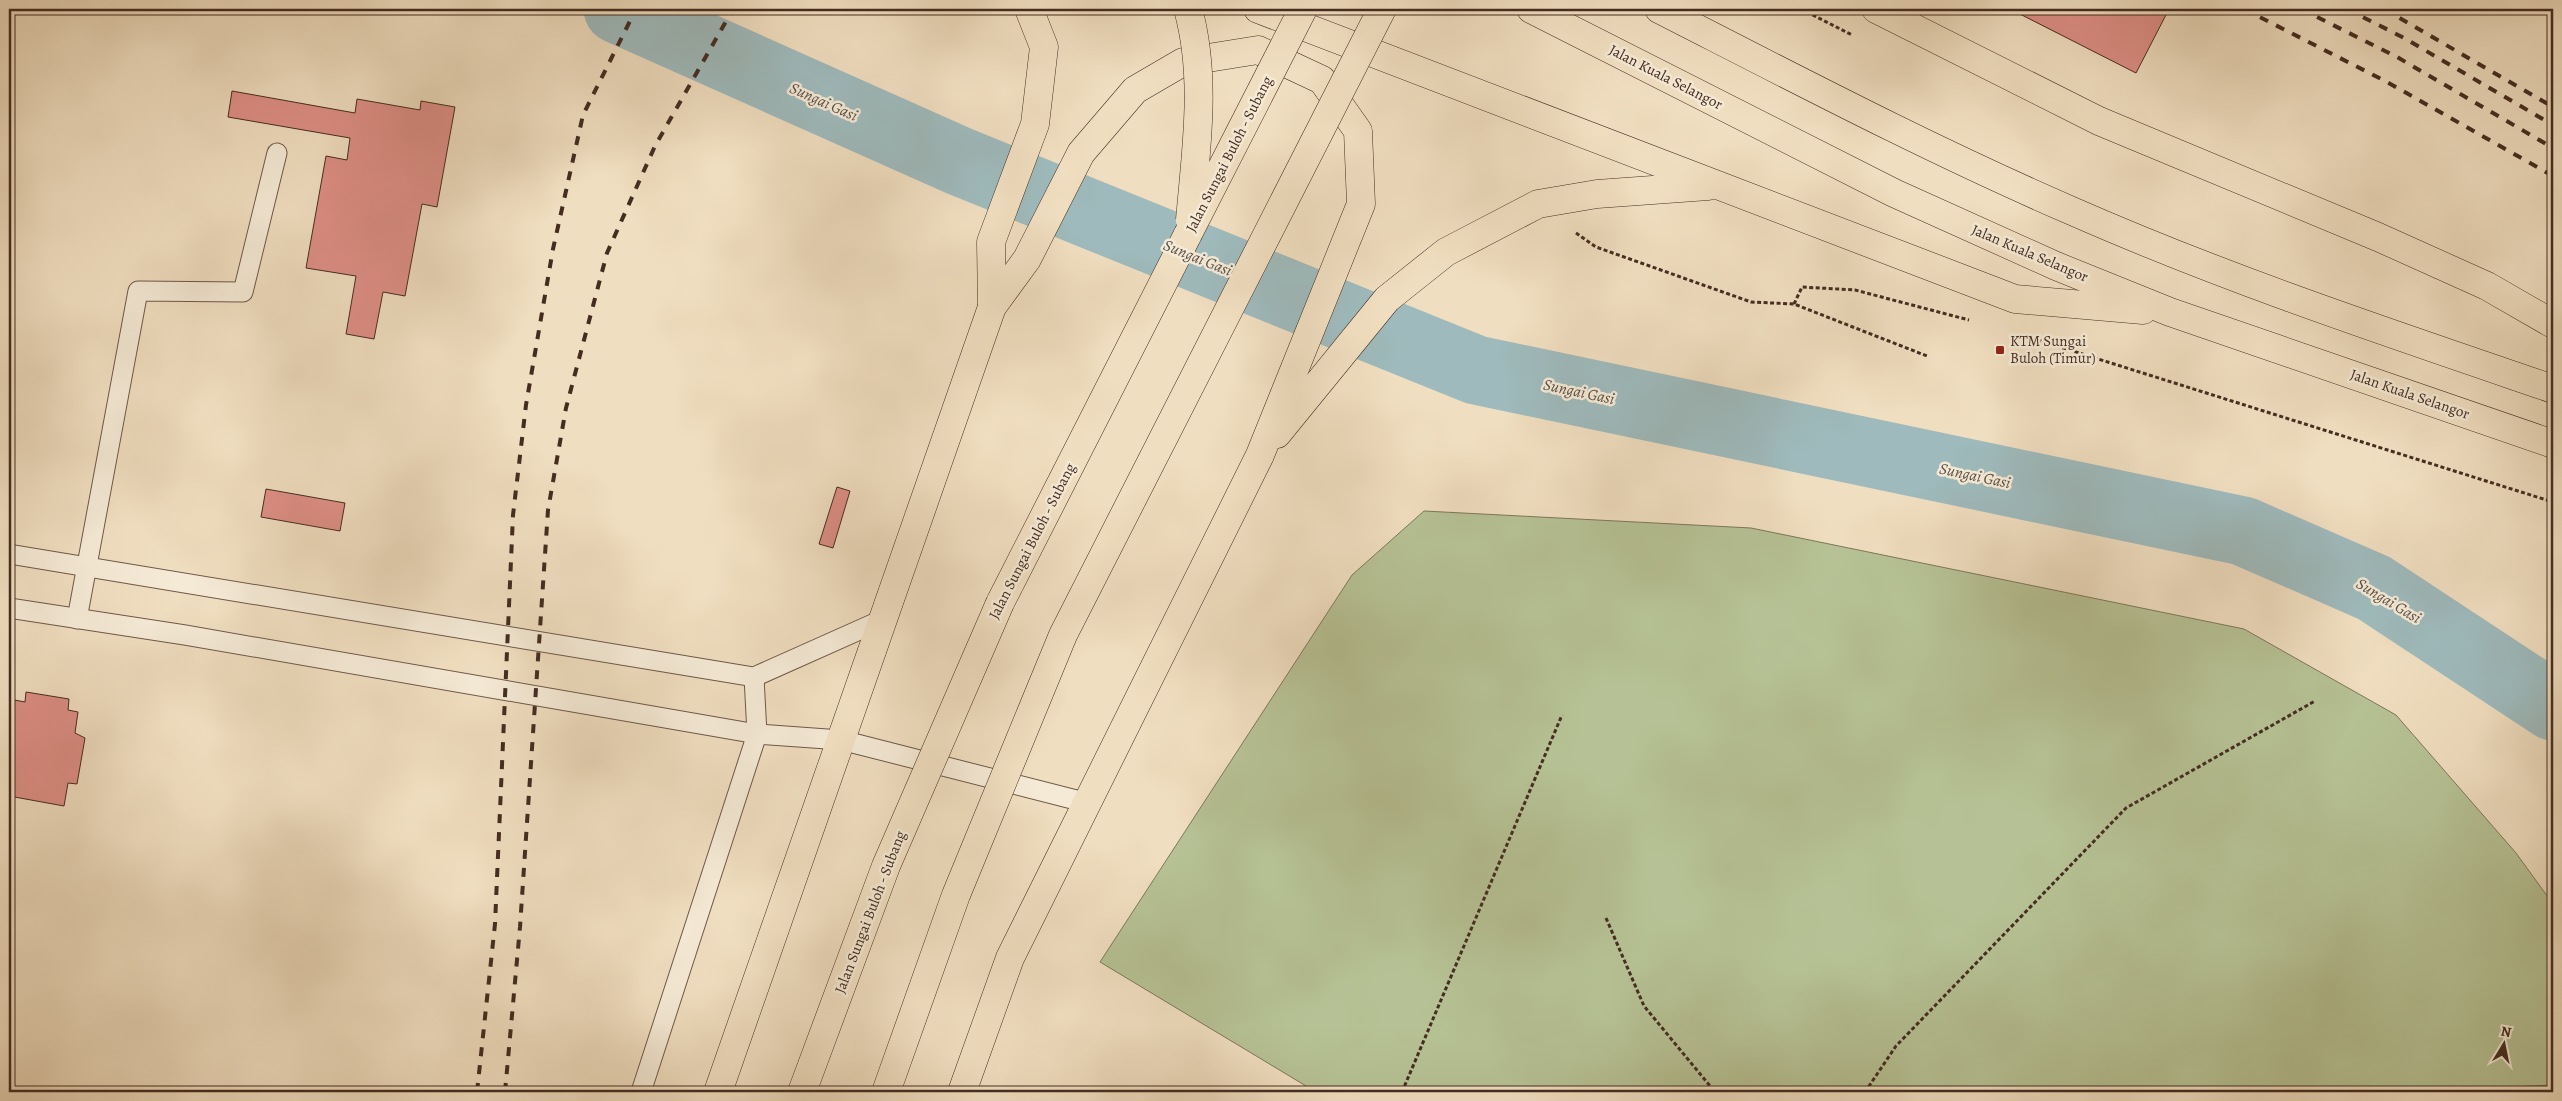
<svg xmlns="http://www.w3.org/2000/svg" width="2562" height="1101" font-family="Alegreya,serif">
  <rect width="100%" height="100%" fill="#f0dec0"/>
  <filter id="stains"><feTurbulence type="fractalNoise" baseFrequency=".004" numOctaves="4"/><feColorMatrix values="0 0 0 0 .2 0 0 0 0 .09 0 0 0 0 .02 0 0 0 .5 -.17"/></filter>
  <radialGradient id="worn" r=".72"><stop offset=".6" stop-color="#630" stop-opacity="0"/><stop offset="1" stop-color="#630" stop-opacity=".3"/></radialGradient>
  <!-- green -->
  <path fill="#b6c295" stroke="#7d775b" d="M1424 511 1751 528 2244 629 2396 715 2516 853 2553 904V1085L2406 1092H1316L1100 962 1352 575Z"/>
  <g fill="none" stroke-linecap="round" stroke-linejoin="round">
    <!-- river -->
    <path stroke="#9ebabc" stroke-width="69" d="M618 9 959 161 1476 370 2243 531 2374 588 2553 706"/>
  </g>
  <!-- building -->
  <g fill="#de8f86" stroke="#442c21">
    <path d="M2010 9H2169L2136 73Z"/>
    <path d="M232 91 355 113 357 99 420 110 421 101 455 107 437 207 422 204 405 296 383 292 374 339 346 334 356 276 306 268 326 156 347 160 350 138 228 117Z"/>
    <path d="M837 487 850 491 833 548 819 544Z"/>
    <path d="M266 489 345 503 340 531 261 517Z"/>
    <path d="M26 692 69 699 68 710 78 712 75 733 85 738 77 784 68 783 64 806 9 796 14 755 9 754V699L25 702Z"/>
  </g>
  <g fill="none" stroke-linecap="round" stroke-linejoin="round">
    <!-- service casing -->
    <g stroke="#6f5849" stroke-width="21">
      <g id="service">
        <path d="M9 554 754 677 884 619"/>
        <path d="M9 608 185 635 757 734 841 740 1088 803"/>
        <path d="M77 619 138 291 243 292 277 153"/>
        <path d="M641 1092 757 734 754 677"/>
      </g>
    </g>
    <!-- trunk casing -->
    <g stroke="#442c21" stroke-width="29">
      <g id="trunk">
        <path d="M1258 9 2015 299 2143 310"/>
        <path d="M1531 9 1894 193 2056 266 2170 312 2553 444"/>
        <path d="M1659 9C1796 79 1931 150 2072 211 2229 280 2392 334 2553 389"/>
        <path d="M1876 9 2099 121 2378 237 2487 286 2553 324"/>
        <path d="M992 307 991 242 1035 124 1044 47 1029 9"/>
        <path d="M1277 434 1387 299 1446 252 1538 204 1597 194 1708 186"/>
        <path d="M1000 603 1188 234"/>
        <path d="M718 1092 992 307 1027 259 1081 153 1135 90 1183 62 1258 50 1322 80 1358 131 1361 204 1260 455 1010 958 962 1092"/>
      </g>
    </g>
    <!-- path -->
    <g stroke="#442c21" stroke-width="3" stroke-dasharray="4 2.5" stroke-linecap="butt">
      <path d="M1801 9 1852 35"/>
      <path d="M1576 233 1596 247 1751 302 1794 304 1927 356"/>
      <path d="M1794 304 1802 287 1855 290 1969 320"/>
      <path d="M2025 336 2553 502"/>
      <path d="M1606 918 1644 1006 1715 1092"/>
      <path d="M1402 1092 1562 715"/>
      <path d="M1865 1092 1896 1046 2126 808 2315 701"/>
    </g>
    <!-- service -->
    <use href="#service" stroke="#f5ead6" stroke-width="19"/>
    <!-- trunk -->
    <use href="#trunk" stroke="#f0dec0" stroke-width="28"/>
    <!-- rail -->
    <g stroke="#442c21" stroke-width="4" stroke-dasharray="9 9" stroke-linecap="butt">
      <path d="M2244 9 2387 82 2553 176"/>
      <path d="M2301 9 2397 57 2553 148"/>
      <path d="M2347 9 2404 38 2553 125"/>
      <path d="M2384 9 2553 107"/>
      <path d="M477 1092 495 924 513 515 526 405 553 249 583 115 636 9"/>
      <path d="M505 1092 520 927 548 510 566 408 607 253 655 146 733 9"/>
    </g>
    <!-- trunk-bridge casing -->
    <g stroke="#442c21" stroke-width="29" stroke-linecap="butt">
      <g id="trunk-bridge">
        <path d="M1188 9C1207 78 1196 150 1190 220"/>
        <path d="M1188 234 1303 9"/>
        <path d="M802 1092 886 866 1000 603"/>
        <path d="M886 1092 956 895 1063 635 1382 9"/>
      </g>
    </g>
    <!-- trunk-bridge -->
    <use href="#trunk-bridge" stroke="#f0dec0" stroke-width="28"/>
  </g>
  <!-- markers -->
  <rect fill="#8f2418" stroke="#f5ead6" stroke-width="2" x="1995" y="345" width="10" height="10" rx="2.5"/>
  <g text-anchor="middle" stroke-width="5" stroke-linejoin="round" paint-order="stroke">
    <!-- street labels -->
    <g font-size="15" fill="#442c21" stroke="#f5ead6">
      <text transform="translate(1666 77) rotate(27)" y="5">Jalan Kuala Selangor</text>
      <text transform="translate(1229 154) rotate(-63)" y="5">Jalan Sungai Buloh - Subang</text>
      <text transform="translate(2030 253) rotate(23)" y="5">Jalan Kuala Selangor</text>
      <text transform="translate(2410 394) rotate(19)" y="5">Jalan Kuala Selangor</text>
      <text transform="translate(1032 541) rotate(-63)" y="5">Jalan Sungai Buloh - Subang</text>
      <text transform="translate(870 912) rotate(-69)" y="5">Jalan Sungai Buloh - Subang</text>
    </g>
    <!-- poi labels -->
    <g font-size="15" fill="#442c21" stroke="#f5ead6" text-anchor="start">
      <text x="2010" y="346">KTM Sungai<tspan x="2010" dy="17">Buloh (Timur)</tspan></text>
    </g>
    <!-- water labels -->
    <g font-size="16" font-style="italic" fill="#5a5048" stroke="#f5ead6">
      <text transform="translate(824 101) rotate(24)" y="6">Sungai Gasi</text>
      <text transform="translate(1198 257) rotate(22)" y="6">Sungai Gasi</text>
      <text transform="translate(1579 391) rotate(12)" y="6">Sungai Gasi</text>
      <text transform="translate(1975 475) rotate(12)" y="6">Sungai Gasi</text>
      <text transform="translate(2389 600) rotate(31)" y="6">Sungai Gasi</text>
    </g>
  </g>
  <!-- margin -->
  <rect width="2562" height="1101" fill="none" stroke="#f0dec0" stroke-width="30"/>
  <rect x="10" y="10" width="2542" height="1081" fill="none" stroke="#442c21" stroke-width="2.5"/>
  <rect x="15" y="15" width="2532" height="1071" fill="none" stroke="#442c21"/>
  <!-- north arrow -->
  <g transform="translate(2504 1044) rotate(10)" stroke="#f5ead6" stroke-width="4" paint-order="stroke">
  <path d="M0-4L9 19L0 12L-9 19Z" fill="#442c21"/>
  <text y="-8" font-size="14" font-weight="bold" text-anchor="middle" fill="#442c21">N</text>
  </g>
  <rect width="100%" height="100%" filter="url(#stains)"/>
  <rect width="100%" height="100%" fill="url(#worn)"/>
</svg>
